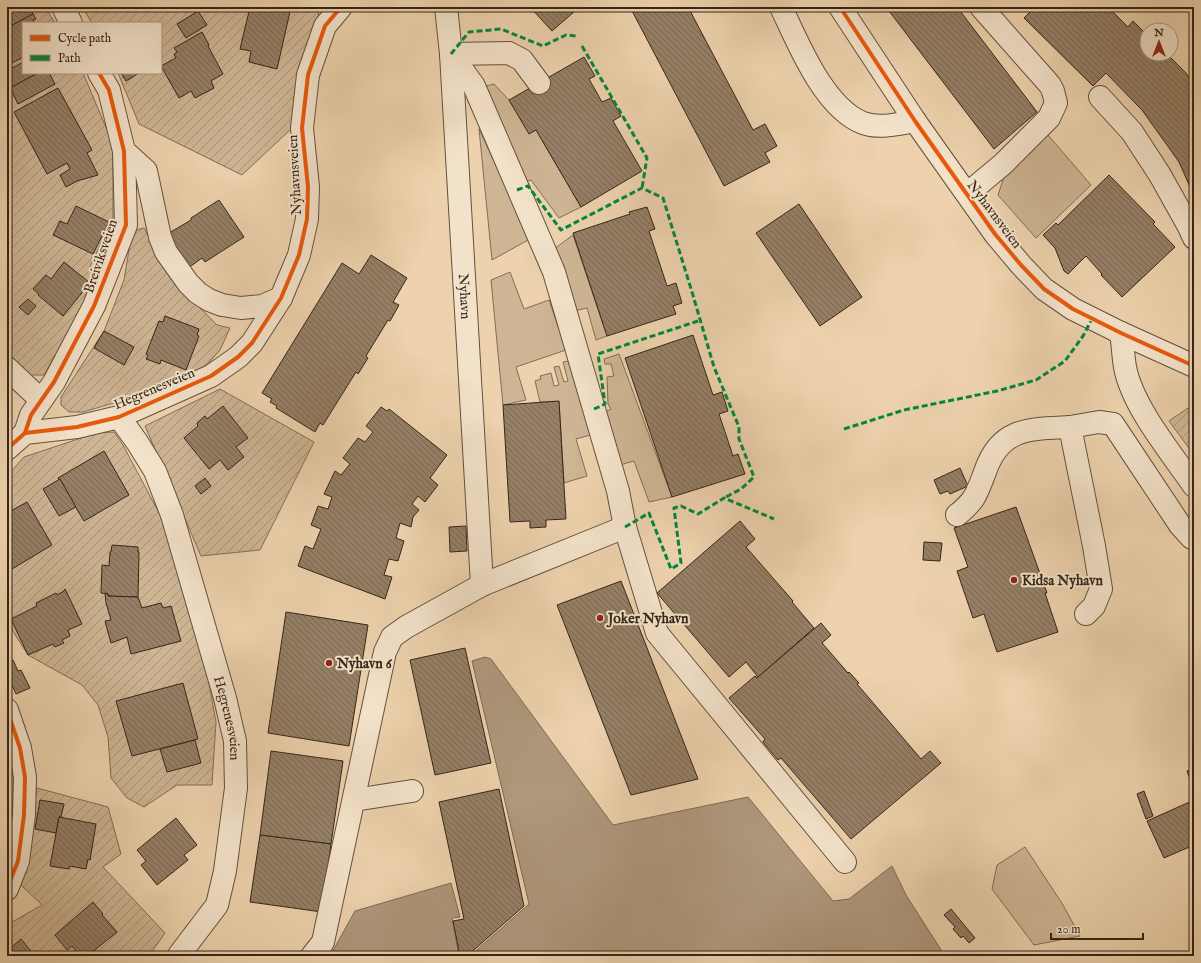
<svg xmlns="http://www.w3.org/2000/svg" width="1201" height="963" font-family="'IM FELL English',serif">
  <defs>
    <pattern id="garden-furrows" width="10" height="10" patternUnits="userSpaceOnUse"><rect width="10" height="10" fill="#ceb594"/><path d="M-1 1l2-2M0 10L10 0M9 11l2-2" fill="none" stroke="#a89378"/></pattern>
    <pattern id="building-back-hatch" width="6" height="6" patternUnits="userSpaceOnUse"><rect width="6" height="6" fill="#957f66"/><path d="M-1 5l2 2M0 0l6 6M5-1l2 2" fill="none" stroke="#7a6853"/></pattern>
  </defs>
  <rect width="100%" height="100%" fill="#edd2ad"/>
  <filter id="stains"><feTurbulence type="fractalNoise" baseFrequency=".005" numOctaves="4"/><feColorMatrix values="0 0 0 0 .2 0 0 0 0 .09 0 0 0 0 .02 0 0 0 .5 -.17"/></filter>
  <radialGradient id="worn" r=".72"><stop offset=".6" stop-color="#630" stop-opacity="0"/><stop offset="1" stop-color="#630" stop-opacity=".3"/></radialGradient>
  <!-- green -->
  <g fill="#ceb594" stroke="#826d56">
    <path d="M494 84 509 100 529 133 536 130 581 207 559 218 531 180 523 183 486 86Z"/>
    <path d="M479 129 530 239 492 260Z"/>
    <path d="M1048 135 1091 185 1036 238 998 195 1006 171Z"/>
    <path d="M573 235 607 336 596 340 587 308 570 312 554 249Z"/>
    <path d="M510 272 524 309 549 300 566 350 516 367 526 400 503 405 491 280Z"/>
    <path d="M619 354 672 497 649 502 634 461 620 465 603 413 611 409 608 404 607 377 614 376 611 364H605L604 359Z"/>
    <path d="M569 361 594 434 576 439 587 476 564 483 559 402H540L535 381 541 379 540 376 551 373 554 386 559 385 554 367 559 366 564 382 568 381 563 362Z"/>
    <path d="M1025 847 1063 905 1080 936 1034 945 992 889 997 865Z"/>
  </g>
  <!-- garden -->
  <g fill="url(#garden-furrows)" stroke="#826d56">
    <path d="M7 7H45L55 23H23V73H83L113 144V218L89 269 102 272 44 375H30L7 354Z"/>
    <path d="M82 7H319L317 36 303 58 295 90 291 129 242 175 139 124 118 73H161V23H92Z"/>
    <path d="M144 228 174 281 217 325 230 328 220 350 204 368 157 384 114 403 83 412H69L61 405V397L104 331 124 280 132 231Z"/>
    <path d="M220 389 314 442 260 550 201 556 145 426Z"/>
    <path d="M1188 408 1194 411V455L1169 421Z"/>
    <path d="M114 432 123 445 166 526 202 645 216 722 212 785H177L144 807 127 798 111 778 108 737 98 705 82 685 28 655 7 622V476L24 457 96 433Z"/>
    <path d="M37 788 108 807 121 854 103 867 165 933 149 956H7V925L42 905 21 885Z"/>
  </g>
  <!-- water -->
  <g fill="#ae977b" stroke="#7e6954">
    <path d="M485 657 491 659 613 825 748 797 833 901 849 899 892 866 906 895 945 956H470L529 904 472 661Z"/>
    <path d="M451 883 460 917 452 918 459 956H330L355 911Z"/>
  </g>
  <!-- building -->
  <g fill="url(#building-back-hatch)" stroke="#352519">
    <path d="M7 7H26L28 9 30 8 33 14 7 28Z"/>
    <path d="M250 7H291L277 69 249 62 251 51 240 49Z"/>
    <path d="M530 7H572L575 11 552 31Z"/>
    <path d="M630 7H688L753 130 765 124 777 146 765 153 770 162 724 186Z"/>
    <path d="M886 7H957L1037 112 994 149Z"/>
    <path d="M1035 7H1108L1128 27 1133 21 1147 35V54H1167L1186 73 1194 85V196L1179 162 1142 110 1106 73 1093 86 1024 18Z"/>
    <path d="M198 11 207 25 186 38 177 24Z"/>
    <path d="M33 14 36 19 33 20 35 23H23V57L7 66V28Z"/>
    <path d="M202 32 209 45 208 46 223 74 211 81 214 88 195 98 191 91 179 98 161 66 176 58 174 54 177 52 174 48Z"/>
    <path d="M584 57 595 76 589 79 602 102 611 98 621 116 613 121 642 171 581 207 536 130 529 134 509 100Z"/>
    <path d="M23 62V73H38L10 88 7 83V71Z"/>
    <path d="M38 73H49L55 84 18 104 10 88Z"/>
    <path d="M121 73H139L126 81Z"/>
    <path d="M58 88 92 150 87 153 98 175 77 181 66 187 60 175 70 169 67 163 47 174 14 112Z"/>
    <path d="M1109 175 1155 222 1153 224 1175 247 1122 297 1101 275 1102 274 1086 256 1068 274 1064 271 1055 248 1043 235 1056 223 1058 225Z"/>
    <path d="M219 200 244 237 205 262 202 258 191 266 186 268 169 233 191 220V218Z"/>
    <path d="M799 204 862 297 820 326 756 233Z"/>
    <path d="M76 206 109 222 93 254 53 235 60 221 67 224Z"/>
    <path d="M647 207 655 229 649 231 667 286 676 283 682 303 673 306 676 314 607 336 573 233 630 214 629 212Z"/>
    <path d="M371 255 407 278 393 302 399 305 390 321 388 320 366 356 368 358 358 374 356 372 323 425 320 423 315 432 276 408 277 406 270 402 272 399 262 393 342 263 359 274Z"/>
    <path d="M64 262 90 283 63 316 38 295 39 294 33 289 46 275 51 279Z"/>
    <path d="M28 299 36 306 28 315 19 307Z"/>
    <path d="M165 316 199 329 197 335 199 336 186 370 161 360 160 364 146 359 148 355 146 354 159 321 163 322Z"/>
    <path d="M104 331 134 347 124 365 94 348Z"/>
    <path d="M693 335 713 395 722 392 728 411 719 414 733 456 738 454 745 474 672 497 625 358Z"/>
    <path d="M559 401 566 519 546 520V527L530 528V521L510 522 503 405Z"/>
    <path d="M223 406 248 438 236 447 244 457 228 470 220 460 209 469 184 438 198 426 197 423 205 416 207 419Z"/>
    <path d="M381 407 387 411 389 409 447 455 430 478 438 485 425 502 418 496 412 504 419 510 413 517 411 527 400 523 396 538 404 541 398 561 389 559 384 575 392 577 385 599 298 566 305 546 313 549 321 529 311 525 318 506 328 509 332 497 324 494 335 471 341 475 350 464 343 458 358 438 365 442 373 432 366 426Z"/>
    <path d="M104 451 129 495 84 521 58 478Z"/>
    <path d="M960 468 968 486 950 494 948 491 940 494 934 480Z"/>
    <path d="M205 478 211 486 201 494 195 486Z"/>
    <path d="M60 479 76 507 59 516 43 489Z"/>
    <path d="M27 502 52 545 12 569 7 561V513Z"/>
    <path d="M1016 507 1047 593H1045L1058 632 997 652 984 614 973 618 957 571 968 567 954 528Z"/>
    <path d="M740 521 755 539 746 547 793 601 792 602 814 628 758 677 746 662 729 677 657 593Z"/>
    <path d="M466 526 467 551 450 552 449 527Z"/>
    <path d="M924 542 942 543 940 561 923 560Z"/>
    <path d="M112 545 138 547V552H139L138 597 108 596V594L101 593 102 565 109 566 110 552H111Z"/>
    <path d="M7 561 12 569 7 572Z"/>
    <path d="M621 581 698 779 631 795 557 605Z"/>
    <path d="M65 589 82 624 68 630 70 636 62 640 64 643 55 647 53 644 28 655 11 619 37 606 36 603 56 593 57 595 64 591V590Z"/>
    <path d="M105 593 108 594V596L138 597 142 608 161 603 163 608 171 606 181 641 131 654 127 637 111 643 105 621 111 620 106 603Z"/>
    <path d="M286 612 368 625 349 746 268 733Z"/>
    <path d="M821 623 831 635 822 643 848 673 849 672 859 683 857 684 921 759 930 751 941 763 851 839 781 758 778 760 763 742 765 739 729 698 755 676 757 678 758 677Z"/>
    <path d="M465 648 491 763 435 775 410 660Z"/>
    <path d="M13 660 18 671 21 670 30 688 16 694 7 674V663Z"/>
    <path d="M183 683 198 739 132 756 116 701Z"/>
    <path d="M195 740 201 763 167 772 160 749Z"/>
    <path d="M271 751 343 761 331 844 260 835Z"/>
    <path d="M1193 769 1194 770V790L1187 771Z"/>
    <path d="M499 789 524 906 467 956H460L453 921 464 919 439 802Z"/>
    <path d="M1144 791 1153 816 1146 819 1137 794Z"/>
    <path d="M40 800 64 804 61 817H59L56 833 35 829Z"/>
    <path d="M1194 800V845L1164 858 1147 821Z"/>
    <path d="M59 817 96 824 90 860 88 859 86 869 70 866 69 869 50 866Z"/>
    <path d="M176 818 197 845 184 855 188 860 157 885 141 865 146 861 137 850Z"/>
    <path d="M260 835 331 844 322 912 250 902Z"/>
    <path d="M93 902 103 914 102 915 117 932 91 953V956H80L72 946 67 950 55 935Z"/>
    <path d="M951 909 975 938 969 943 963 936 961 938 953 929 955 927 944 915Z"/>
    <path d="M21 939 35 956H9L7 951Z"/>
  </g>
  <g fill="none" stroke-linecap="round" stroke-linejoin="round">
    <!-- minor casing -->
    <g stroke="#63503e" stroke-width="24">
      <g id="minor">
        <path d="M63 7 71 23"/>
        <path id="s1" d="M446 7 451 54 482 585"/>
        <path d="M781 7C798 43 824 108 863 123 879 129 899 124 915 121"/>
        <path d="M840 7 915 121 995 234 1021 265 1044 289 1073 309 1121 333 1194 366"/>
        <path d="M451 54 474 86 554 272 618 491 625 527 657 633 845 862"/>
        <path d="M451 54 509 53 522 60 539 83"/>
        <path d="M1100 97 1132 132 1160 175 1189 227 1194 238"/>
        <path d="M124 151 146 171 160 237 166 252 188 283 198 293 209 300 222 305 241 308 262 306 281 298"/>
        <path d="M967 194 1003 164 1049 118 1056 103 1053 91 1050 85 981 7"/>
        <path d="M1121 333C1123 345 1123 356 1125 367 1132 406 1172 454 1194 486"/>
        <path d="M7 368 41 400"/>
        <path id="s2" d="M119 417 137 442 155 471 172 515 225 698 235 741 236 788 225 871 217 905 179 955"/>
        <path d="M25 433 31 415 54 382 94 306 126 225 124 151 109 90 99 73"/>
        <path d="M7 449 25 433 77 427 119 417 211 376 238 357 252 343 281 298 299 255 307 219 308 187 302 128 308 75 325 26 341 7"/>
        <path d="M957 515C975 501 977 493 985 472 1000 427 1030 429 1070 427"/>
        <path d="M1086 614 1094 606 1101 589 1094 546 1070 427 1099 422 1113 424 1180 525 1192 538 1194 539"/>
        <path d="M7 710 20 748 25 777 24 815 18 861 7 889"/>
        <path d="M354 800 412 791"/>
        <path d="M312 956 323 942 385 652 392 637 406 627 482 585 625 527"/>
      </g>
    </g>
    <!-- minor -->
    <use href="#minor" stroke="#f3e2ca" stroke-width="22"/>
    <!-- quiet -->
    <g stroke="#00873e" stroke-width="3" stroke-dasharray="6 3" stroke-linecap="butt">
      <path d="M582 46 647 158 642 188"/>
      <path d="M451 54 469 32 501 29 543 46 566 35 576 36"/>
      <path d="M517 190 528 186 561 230 642 188 663 198 692 292 714 367 739 427V439L754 477 741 489 724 498"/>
      <path d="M594 409 605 404 598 354 701 320"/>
      <path d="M844 429 904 410 997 391 1036 380 1065 361 1083 336 1092 319"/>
      <path d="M625 527 649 513 671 569 681 563 674 508 681 506 698 514 724 498 774 519"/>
    </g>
    <!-- cycleway casing -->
    <g stroke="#f3e2ca" stroke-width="6">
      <g id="cycleway">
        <path d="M840 7 915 121 995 234 1021 265 1044 289 1073 309 1121 333 1194 366"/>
        <path d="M25 433 31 415 54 382 94 306 126 225 124 151 109 90 99 73"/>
        <path d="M7 449 25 433 77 427 119 417 211 376 238 357 252 343 281 298 299 255 307 219 308 187 302 128 308 75 325 26 341 7"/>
        <path d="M7 710 20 748 25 777 24 815 18 861 7 889"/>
      </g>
    </g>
    <!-- cycleway -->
    <use href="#cycleway" stroke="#e8590c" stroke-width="4"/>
  </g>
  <!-- markers -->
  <g fill="#8f2418" stroke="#f3e2ca" stroke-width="1.5">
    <circle cx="1014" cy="580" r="4"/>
    <circle cx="600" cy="618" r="4"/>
    <circle cx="329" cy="663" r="4"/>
  </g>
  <g text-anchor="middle" stroke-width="4" stroke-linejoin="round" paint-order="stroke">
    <!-- street labels -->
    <g font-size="14" fill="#352519" stroke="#f3e2ca">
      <text transform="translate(294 175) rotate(-93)" y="5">Nyhavnsveien</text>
      <text transform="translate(995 214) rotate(53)" y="5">Nyhavnsveien</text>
      <text transform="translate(100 256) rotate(-71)" y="5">Breiviksveien</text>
      <text dy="5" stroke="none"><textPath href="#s1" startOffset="290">Nyhavn</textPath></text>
      <text transform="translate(154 388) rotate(-23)" y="5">Hegrenesveien</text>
      <text dy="5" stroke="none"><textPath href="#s2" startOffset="323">Hegrenesveien</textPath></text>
    </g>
    <!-- poi labels -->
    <g font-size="14" font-weight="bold" fill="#352519" stroke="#f3e2ca" text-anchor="start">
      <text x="1022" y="585">Kidsa Nyhavn</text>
      <text x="608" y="623">Joker Nyhavn</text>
      <text x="337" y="668">Nyhavn 6</text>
    </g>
  </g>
  <!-- margin -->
  <rect width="1201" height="963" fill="none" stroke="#edd2ad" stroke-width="24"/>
  <rect x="8" y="8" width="1185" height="947" fill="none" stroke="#352519" stroke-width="2"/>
  <rect x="12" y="12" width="1177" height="939" fill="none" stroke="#352519"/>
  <!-- legend -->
  <rect x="22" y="22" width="140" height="52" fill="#f3e2ca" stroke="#a79683"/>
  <rect x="30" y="35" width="20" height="6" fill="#e8590c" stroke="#a79683"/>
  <text x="58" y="42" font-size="12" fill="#352519">Cycle path</text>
  <rect x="30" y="55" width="20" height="6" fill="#00873e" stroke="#a79683"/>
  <text x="58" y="62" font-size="12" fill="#352519">Path</text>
  <!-- north arrow -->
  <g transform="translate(1159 42)"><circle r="19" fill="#f3e2ca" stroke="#a79683"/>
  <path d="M0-3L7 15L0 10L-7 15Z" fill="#8f2418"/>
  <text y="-6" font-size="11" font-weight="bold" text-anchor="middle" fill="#352519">N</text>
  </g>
  <!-- scale -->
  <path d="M1051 933v6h92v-6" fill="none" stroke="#352519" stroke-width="2"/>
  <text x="1057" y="933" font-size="12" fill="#352519" stroke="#f3e2ca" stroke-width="3" paint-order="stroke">20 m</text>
  <rect width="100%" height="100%" filter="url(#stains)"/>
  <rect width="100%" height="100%" fill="url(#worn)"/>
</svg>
